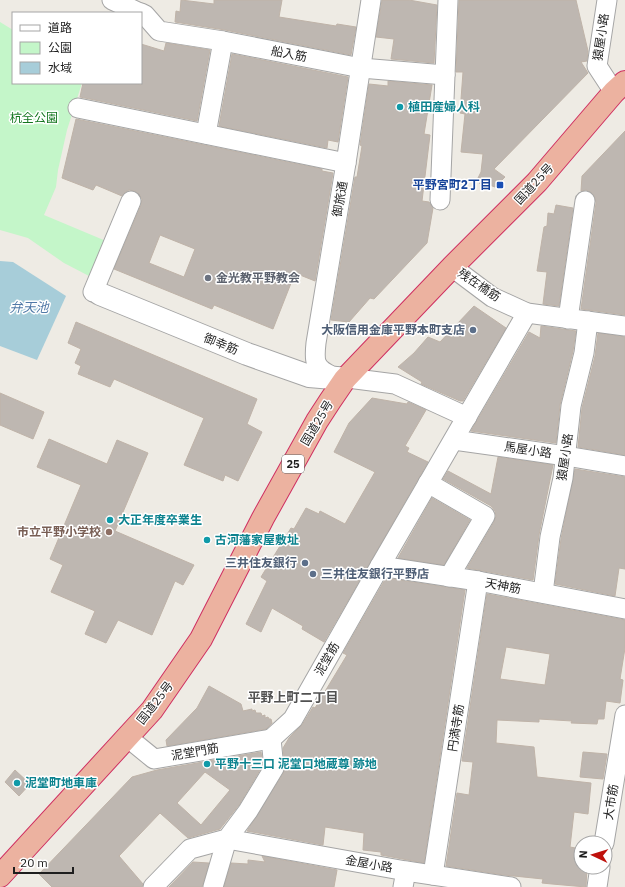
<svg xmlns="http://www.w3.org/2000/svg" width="625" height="887" font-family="'IBM Plex Sans','Noto Sans JP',sans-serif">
  <rect width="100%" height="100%" fill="#eeebe4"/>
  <!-- park -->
  <path fill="#c4f6c9" d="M0 22 13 30V83H82L67 130 58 170 56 187 44 215 106 241 89 276 64 263 28 238 0 230Z"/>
  <!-- water -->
  <path fill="#a7cdd9" d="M0 261 13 262 66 296 37 360 0 346Z"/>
  <!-- building -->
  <g fill="#beb7b1" stroke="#bfb3a8" fill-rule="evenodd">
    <path d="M181 0 214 4V0H282L279 17 336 26 337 24 356 27 351 55 225 30 175 22 176 11 180 12Z"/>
    <path d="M382 0H409L437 5 434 63 391 59 394 39 376 37Z"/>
    <path d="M459 0H576L588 51 587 61 581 62 588 73 494 169 505 177 495 187 481 182 480 184V181L477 180 481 172 483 154 461 152 465 114 460 113 463 72H456Z"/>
    <path d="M166 43 210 50 197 121 80 97 83 83H132L141 85V44L164 51Z"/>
    <path d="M232 54 348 77 338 142 328 140 327 148 219 126Z"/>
    <path d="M388 81 432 85 424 134 430 135 422 201 429 202 433 208 427 243 374 299 370 298 349 322 331 320 355 177H357L362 146 360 145 369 84 388 86Z"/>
    <path d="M76 119 322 169V171L333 173 315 281 295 273 273 329 214 305 212 309 114 269 141 205 142 199 139 194 135 191 129 190 125 192 122 196 96 185 93 190 62 178ZM160 235 195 249 184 277 149 263Z"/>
    <path d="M625 131V315L581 309 596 203 595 197 591 192 586 190 581 191 582 176Z"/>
    <path d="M556 205 573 208 559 306 543 304 547 272 537 271 544 227 547 226 548 213 554 214Z"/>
    <path d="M474 306 506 328 463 401H460L421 384 422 382 398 367 414 353 428 337 440 342Z"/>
    <path d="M76 322 257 399 247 424 262 432 238 481 225 475 223 481 184 465 204 418 114 379 110 387 78 374 81 366 75 363 81 349 68 343Z"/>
    <path d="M541 326 576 331 573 351 560 405 556 443 471 431 529 332 540 338Z"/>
    <path d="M598 333 625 337V455L578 447 582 408 595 356Z"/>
    <path d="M0 393 44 412 33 439 0 425Z"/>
    <path d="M372 398 407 404 408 402 426 410 405 446 409 448 407 452 428 462 324 642 302 629 303 626 272 608 261 632 246 624 267 581 261 577 291 528 294 529 306 508 319 514 320 511 345 524 375 472 334 452 349 423Z"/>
    <path d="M49 439 107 464 117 440 148 453 115 531 194 565 183 585 175 581 152 635 118 620 106 643 85 634 95 611 51 592 63 565 50 559 81 485 37 467Z"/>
    <path d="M498 457 553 465 539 535 533 580 467 568 494 522 496 516 495 511 491 506 443 479 448 471 491 494Z"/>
    <path d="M575 469 625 477V569L619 568 615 596 555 584 561 539Z"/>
    <path d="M432 498 470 520 444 565 398 558Z"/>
    <path d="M386 578 465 590 424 863 381 855V852L363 850 364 833 325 827 323 845 247 831 283 774 285 767 283 748 289 738 302 725 313 707 315 708 347 655 343 653Z"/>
    <path d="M487 594 625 620V648L620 679 623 680 620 703 606 701 604 719H598L597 724 571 723 572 721 539 719V722L497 720 496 743 534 747 537 777 591 783 588 814 574 812 570 847 581 849V867H587L586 887 552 884 542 883 543 879 504 875 446 866 457 793 469 795 473 762 462 761ZM506 647 550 654 545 685 500 679Z"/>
    <path d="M209 686 241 704 243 711 252 709V711L255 710 256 713H261L262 716 265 715V718L268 717 269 719H271L272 723 266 729 167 746 166 740 197 708Z"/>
    <path d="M261 752 263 765 239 805 220 829 188 838 160 813 119 856 143 884 142 887H52L39 874 132 777 157 770ZM205 772 230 790 201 825 177 803Z"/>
    <path d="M583 752 607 754 603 779 580 777Z"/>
    <path d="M15 770 30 784 19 796 5 782Z"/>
    <path d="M262 856 337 870 334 887H224L231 863 248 864V860L265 862Z"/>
    <path d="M193 862 209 863 202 887H169Z"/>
  </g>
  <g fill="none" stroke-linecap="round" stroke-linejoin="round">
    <!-- minor casing -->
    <g stroke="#a5a5a5" stroke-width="21">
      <g id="minor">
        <path d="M112 0 140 13"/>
        <path d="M371 0 346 163 316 343C314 361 314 368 332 376L395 384 467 417"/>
        <path d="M607 0 597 66 614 92"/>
        <path d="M141 13 145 15 159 31 223 41 361 68 445 75"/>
        <path d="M78 108 346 163"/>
        <path d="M206 134 223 41"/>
        <path d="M440 200 448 0"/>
        <path d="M452 267 492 297 527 313 625 326"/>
        <path d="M93 292 131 201"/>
        <path d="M568 319 585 201"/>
        <path d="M454 440 566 456 625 466"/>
        <path d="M428 483 485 516 449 577"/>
        <path d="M380 566 478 581 625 609"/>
        <path d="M543 593 550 537 563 478 571 406 584 353 588 321"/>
        <path d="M127 737 154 759 271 739"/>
        <path d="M271 739 293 719 380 566 527 313"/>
        <path d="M227 839 406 871 511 887"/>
        <path d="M604 843 625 715"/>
        <path d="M433 875 478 581"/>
        <path d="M153 887 190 849 227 839 248 811 274 768 271 739"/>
        <path d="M213 887 227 839"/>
        <path d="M403 887 406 871"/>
        <path d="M597 887 600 867"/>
      </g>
    </g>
    <!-- tertiary casing -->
    <g stroke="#a5a5a5" stroke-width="24">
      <path id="tertiary" d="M100 294 247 354 309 376 345 379"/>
    </g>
    <!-- trunk casing -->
    <g stroke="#cf2f61" stroke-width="24">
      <path id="trunk" d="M0 876 152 710 201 639 263 518 317 421 330 401 345 379 452 267 537 182 614 92 625 82"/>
    </g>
    <!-- minor -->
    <use href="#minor" stroke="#fff" stroke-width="19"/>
    <!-- tertiary -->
    <use href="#tertiary" stroke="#fff" stroke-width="22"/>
    <!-- trunk -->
    <use href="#trunk" stroke="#ecb2a0" stroke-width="22"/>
  </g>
  <!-- markers -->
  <g fill="#0f9aa8" stroke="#fff" stroke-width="1.5">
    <circle cx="400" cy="107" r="4"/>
    <circle cx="110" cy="520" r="4"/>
    <circle cx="207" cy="540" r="4"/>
    <circle cx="207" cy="764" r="4"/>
    <circle cx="17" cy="783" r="4"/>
  </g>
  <rect fill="#1a4fb4" stroke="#fff" stroke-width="1.5" x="496" y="181" width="8" height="8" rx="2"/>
  <circle fill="#6b7280" stroke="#fff" stroke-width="1.5" cx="208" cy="278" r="4"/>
  <g fill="#5c6f8a" stroke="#fff" stroke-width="1.5">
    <circle cx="473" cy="330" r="4"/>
    <circle cx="305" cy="563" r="4"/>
    <circle cx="313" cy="574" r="4"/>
  </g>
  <circle fill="#8d6e63" stroke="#fff" stroke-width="1.5" cx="109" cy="532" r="4"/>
  <g text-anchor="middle" stroke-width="3" stroke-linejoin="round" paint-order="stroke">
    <!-- shield labels -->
    <rect fill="#fff" stroke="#626262" stroke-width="1" x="282" y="455" width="22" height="18" rx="3"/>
    <g font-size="11" font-weight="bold" fill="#1e1e1e">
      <text x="293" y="468">25</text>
    </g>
    <!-- street labels -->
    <g font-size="12" fill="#1e1e1e" stroke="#fff">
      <text transform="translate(601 37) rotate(-82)" y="4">猿屋小路</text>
      <text transform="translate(289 54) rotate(11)" y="4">船入筋</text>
      <text transform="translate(534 184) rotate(-47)" y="4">国道25号</text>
      <text transform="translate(340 199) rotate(-80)" y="4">御旅通</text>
      <text transform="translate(479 285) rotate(34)" y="4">残在橋筋</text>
      <text transform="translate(221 344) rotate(22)" y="4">御幸筋</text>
      <text transform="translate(317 423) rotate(-59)" y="4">国道25号</text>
      <text transform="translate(528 450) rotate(8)" y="4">馬屋小路</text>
      <text transform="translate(565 457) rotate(-82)" y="4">猿屋小路</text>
      <text transform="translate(503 586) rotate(11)" y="4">天神筋</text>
      <text transform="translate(327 659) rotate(-60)" y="4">泥堂筋</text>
      <text transform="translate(155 703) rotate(-52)" y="4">国道25号</text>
      <text transform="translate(456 728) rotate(-81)" y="4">円満寺筋</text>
      <text transform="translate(195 752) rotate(-10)" y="4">泥堂門筋</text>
      <text transform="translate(611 802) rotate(-81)" y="4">大市筋</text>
      <text transform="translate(369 864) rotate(10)" y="4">金屋小路</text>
    </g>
    <!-- culture labels -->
    <g font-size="12" font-weight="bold" fill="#0d838f" stroke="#fff" text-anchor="start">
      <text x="408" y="111">植田産婦人科</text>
      <text x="118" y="524">大正年度卒業生</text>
      <text x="215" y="544">古河藩家屋敷址</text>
      <text x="215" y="768">平野十三口 泥堂口地蔵尊 跡地</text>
      <text x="25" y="787">泥堂町地車庫</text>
    </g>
    <!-- park labels -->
    <g font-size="12" fill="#12751d" stroke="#fff">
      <text x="34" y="122">杭全公園</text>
    </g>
    <!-- transit labels -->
    <g font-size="12" font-weight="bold" fill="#164399" stroke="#fff" text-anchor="end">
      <text x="492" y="189">平野宮町2丁目</text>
    </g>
    <!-- worship labels -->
    <g font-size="12" font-weight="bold" fill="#5b616d" stroke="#fff" text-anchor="start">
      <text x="216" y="282">金光教平野教会</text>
    </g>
    <!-- service labels -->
    <g font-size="12" font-weight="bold" fill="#4e5e75" stroke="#fff" text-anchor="end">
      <text x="465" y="334">大阪信用金庫平野本町支店</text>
      <text x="297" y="567">三井住友銀行</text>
      <text x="321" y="578" text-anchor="start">三井住友銀行平野店</text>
    </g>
    <!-- education labels -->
    <g font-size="12" font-weight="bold" fill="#785e54" stroke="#fff" text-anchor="end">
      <text x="101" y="536">市立平野小学校</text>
    </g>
    <!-- water labels -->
    <g font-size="13" font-style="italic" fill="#5079a7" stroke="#fff">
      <text x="29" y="312">弁天池</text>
    </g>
    <!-- neighbourhood labels -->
    <g font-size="13" font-weight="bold" fill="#515151" stroke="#fff">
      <text x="293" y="702">平野上町二丁目</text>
    </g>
  </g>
  <!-- legend -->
  <rect x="12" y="12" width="130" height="72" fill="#ffffff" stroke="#a5a5a5"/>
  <rect x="20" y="25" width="20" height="6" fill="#ffffff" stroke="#a5a5a5"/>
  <text x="48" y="32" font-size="12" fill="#1e1e1e">道路</text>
  <rect x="20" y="42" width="20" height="12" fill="#c4f6c9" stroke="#a5a5a5"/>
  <text x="48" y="52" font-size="12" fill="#1e1e1e">公園</text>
  <rect x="20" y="62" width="20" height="12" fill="#a7cdd9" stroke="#a5a5a5"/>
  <text x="48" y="72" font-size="12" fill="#1e1e1e">水域</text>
  <!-- north arrow -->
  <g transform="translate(593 855) rotate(274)"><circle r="19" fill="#ffffff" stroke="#a5a5a5"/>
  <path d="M0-3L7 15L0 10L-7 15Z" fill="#bf110c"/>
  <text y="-6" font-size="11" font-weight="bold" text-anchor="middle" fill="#1e1e1e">N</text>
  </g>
  <!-- scale -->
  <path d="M14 867v6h59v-6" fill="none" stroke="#1e1e1e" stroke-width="2"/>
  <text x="20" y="867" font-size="12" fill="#1e1e1e" stroke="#ffffff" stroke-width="3" paint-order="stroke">20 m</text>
</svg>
